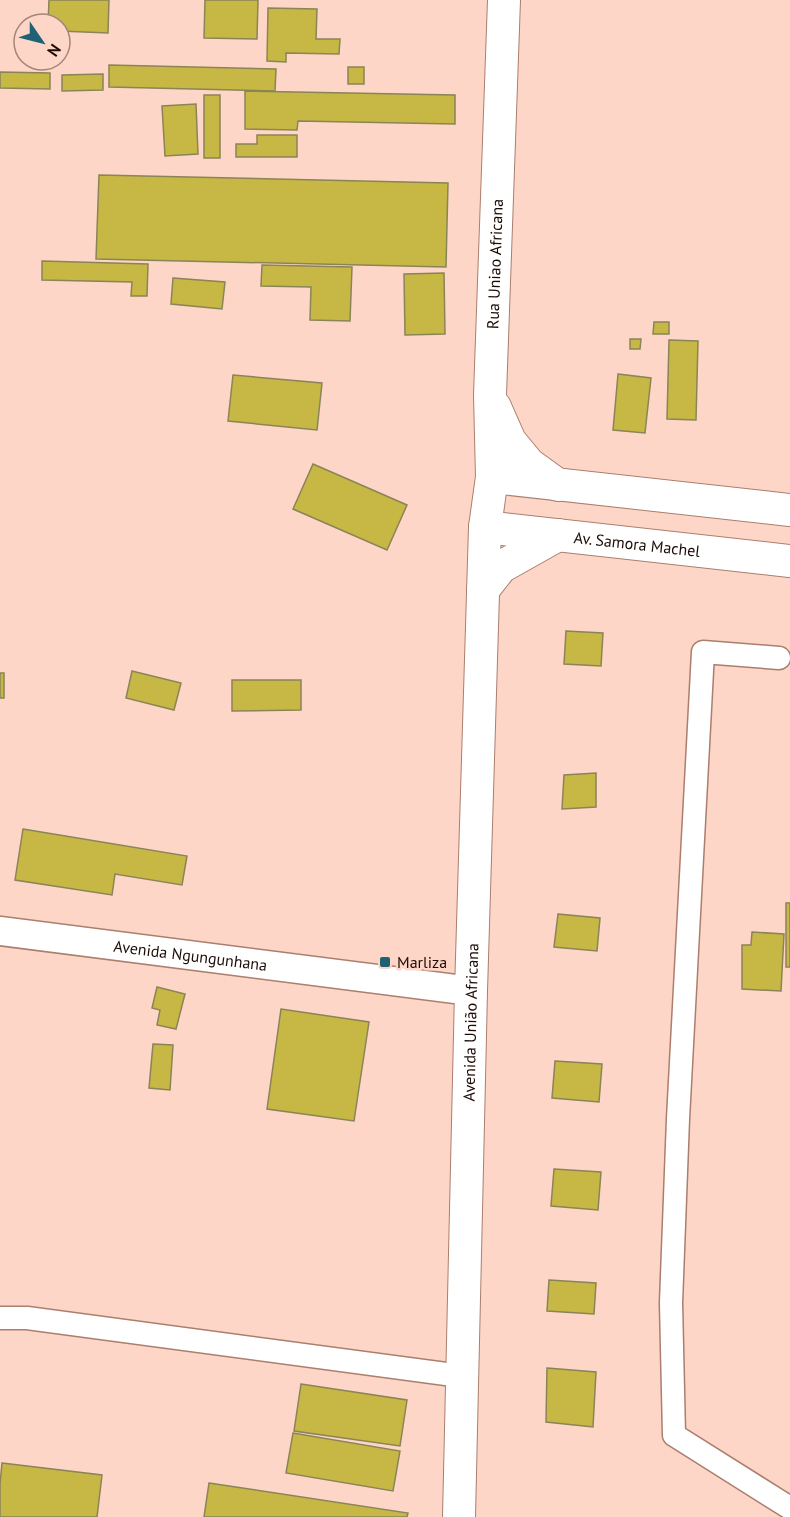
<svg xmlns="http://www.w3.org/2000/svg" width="790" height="1517" font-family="'PT Sans',sans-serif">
  <rect width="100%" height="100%" fill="#fed6c7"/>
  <!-- building -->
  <g fill="#c7b845" stroke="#8a8458" stroke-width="1.5">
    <path d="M49 0H109L108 33 60 31V24H48Z"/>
    <path d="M205 0H258L257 39 204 38Z"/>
    <path d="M268 8 317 9 316 39H340L339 54 286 53V62L267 61Z"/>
    <path d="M109 65 276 69 275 91 109 87Z"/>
    <rect x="348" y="67" width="16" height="17"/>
    <path d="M0 72 50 73V89L0 88Z"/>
    <path d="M103 74V90L62 91V75Z"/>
    <path d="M245 91 455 95V124L298 121 297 130 245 129Z"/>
    <rect x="204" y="95" width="16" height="63"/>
    <path d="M196 104 198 154 165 156 162 106Z"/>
    <path d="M257 135H297V157H236V144H257Z"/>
    <path d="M99 175 448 183 446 267 96 259Z"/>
    <path d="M42 261 148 264 147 296H131L132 282 42 280Z"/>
    <path d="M262 265 352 267 350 321 310 320 311 287 261 286Z"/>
    <path d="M444 273 445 334 405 335 404 274Z"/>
    <path d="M173 278 225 282 222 309 171 304Z"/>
    <path d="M654 322H669V334H653Z"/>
    <path d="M630 339H641L640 349H630Z"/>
    <path d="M669 340 698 341 696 420 667 419Z"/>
    <path d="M618 374 651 378 645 433 613 430Z"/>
    <path d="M233 375 322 383 317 430 228 421Z"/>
    <path d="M313 464 407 505 387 550 293 509Z"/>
    <path d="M566 631 603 633 601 666 564 664Z"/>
    <path d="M132 671 181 683 174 710 126 698Z"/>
    <rect x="0" y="673" width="4" height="25"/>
    <path d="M232 680H301V710L232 711Z"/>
    <path d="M596 773V807L562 809 564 775Z"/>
    <path d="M23 829 187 856 182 885 115 874 112 895 15 880Z"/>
    <rect x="786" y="903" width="4" height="64"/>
    <path d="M558 914 600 918 597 951 554 947Z"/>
    <path d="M752 932 784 934 781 991 742 989V945H751Z"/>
    <path d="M157 987 185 994 176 1029 157 1025 160 1010 152 1008Z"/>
    <path d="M281 1009 369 1022 354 1121 267 1109Z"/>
    <path d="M153 1044 173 1045 170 1090 149 1088Z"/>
    <path d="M555 1061 602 1064 599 1102 552 1098Z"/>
    <path d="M554 1169 601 1172 598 1210 551 1206Z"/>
    <path d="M549 1280 596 1283 594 1314 547 1311Z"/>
    <path d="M547 1368 596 1372 593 1427 546 1422Z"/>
    <path d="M301 1384 407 1400 400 1446 294 1431Z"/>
    <path d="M293 1433 400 1451 393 1491 286 1473Z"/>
    <path d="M2 1463 102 1475 97 1517H0V1484Z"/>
    <path d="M209 1483 408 1513 407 1517H204Z"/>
  </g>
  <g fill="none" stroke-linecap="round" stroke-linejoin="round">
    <!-- minor casing -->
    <g stroke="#ab7e6d" stroke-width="25">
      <g id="minor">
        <path d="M779 658 703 652 678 1119 671 1303 674 1435 790 1508"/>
        <path d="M0 1318H27L461 1376"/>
      </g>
    </g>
    <!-- tertiary casing -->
    <g stroke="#ab7e6d" stroke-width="31">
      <g id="tertiary">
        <path id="s1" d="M0 931 471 991"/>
      </g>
    </g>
    <!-- secondary casing -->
    <g stroke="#ab7e6d" stroke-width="34">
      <g id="secondary">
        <path d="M495 407 510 441 529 464 558 485"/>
        <path d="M492 477 790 510"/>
        <path id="s2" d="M485 527 790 561"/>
        <path d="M483 590 501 567 558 535"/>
        <path id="s3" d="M459 1517 471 991 485 527 492 477 490 395 504 0"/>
      </g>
    </g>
    <!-- minor -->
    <use href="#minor" stroke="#fff" stroke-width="22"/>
    <!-- tertiary -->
    <use href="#tertiary" stroke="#fff" stroke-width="28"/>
    <!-- secondary -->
    <use href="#secondary" stroke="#fff" stroke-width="32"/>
  </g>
  <!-- markers -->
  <rect fill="#1f6175" stroke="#fed6c7" stroke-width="2" x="379" y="956" width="12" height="12" rx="3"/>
  <g text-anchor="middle" stroke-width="5" stroke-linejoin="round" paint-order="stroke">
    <!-- street labels -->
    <g font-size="16" fill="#1c0c06" stroke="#fed6c7">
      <text dy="6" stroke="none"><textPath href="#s3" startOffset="1254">Rua Uniao Africana</textPath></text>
      <text dy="6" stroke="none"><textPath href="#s2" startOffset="153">Av. Samora Machel</textPath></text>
      <text dy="6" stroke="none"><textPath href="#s1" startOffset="192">Avenida Ngungunhana</textPath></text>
      <text dy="6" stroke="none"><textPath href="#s3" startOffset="495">Avenida União Africana</textPath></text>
    </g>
    <!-- poi labels -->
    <g font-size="16" fill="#1c0c06" stroke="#fed6c7" text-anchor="start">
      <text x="397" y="968">Marliza</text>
    </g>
  </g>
  <!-- north arrow -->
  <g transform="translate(42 42) rotate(125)"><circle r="28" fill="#fed6c7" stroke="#a4857a" stroke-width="1.5"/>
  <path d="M0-4.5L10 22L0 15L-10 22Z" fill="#1f6175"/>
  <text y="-9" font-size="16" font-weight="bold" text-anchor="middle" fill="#1c0c06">N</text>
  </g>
</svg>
